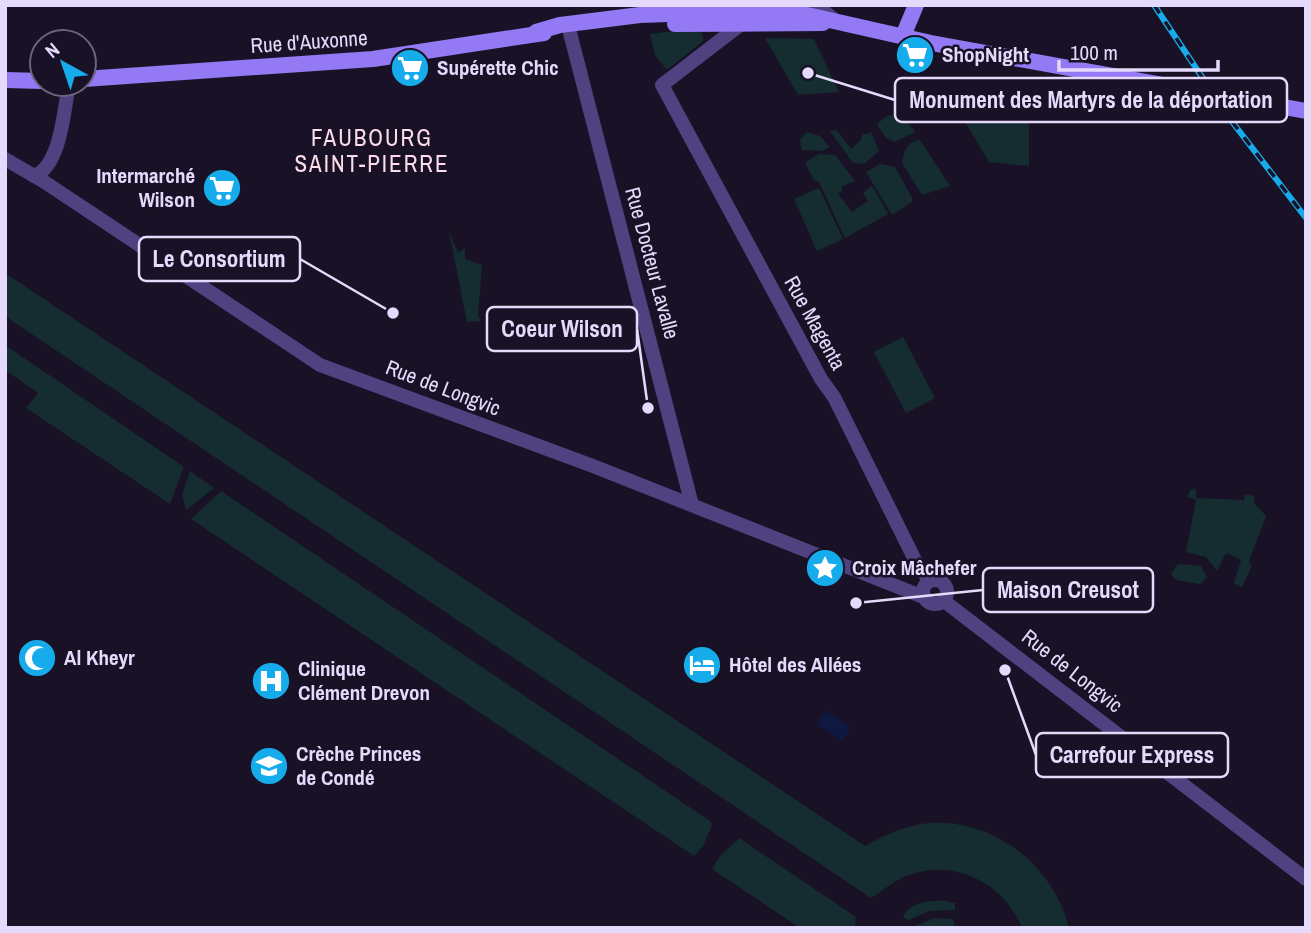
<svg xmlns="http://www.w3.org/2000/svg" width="1311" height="933" font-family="'Archivo Narrow',sans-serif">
  <rect width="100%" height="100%" fill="#191226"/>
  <!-- green -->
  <g fill="#152c30">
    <path d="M673 31 701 32 704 40 667 70 655 55 650 34Z"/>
    <path d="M765 38 814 39 839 92 798 95Z"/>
    <path d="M953 102 1020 114 1029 119V166L989 162Z"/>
    <path d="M901 113 915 132 895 142 886 138 877 124 887 116Z"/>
    <path d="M837 130 851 149 861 140 862 135 871 132 879 151 864 164 853 163 830 131Z"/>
    <path d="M806 132 820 136 830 147 822 151 802 150 800 141Z"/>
    <path d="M919 140H920L950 186 922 195 902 163C904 151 907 143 919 140Z"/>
    <path d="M819 154 835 155 855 181 841 187 843 190 838 194 852 212 868 201 863 193 872 186 888 214 845 238 819 182 814 180 805 163Z"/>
    <path d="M880 164 895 167 912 198V202L892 215 866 172Z"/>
    <path d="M819 188 843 239 817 251 794 199Z"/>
    <path d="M449 231 458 253 465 248V259L482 265 478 316 481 321 467 322Z"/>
    <path d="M5 273 865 846C885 835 906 825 930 823 994 819 1054 866 1069 928H1022C1004 883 955 858 909 875 894 880 884 890 871 898L5 316Z"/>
    <path d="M903 337 935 398 906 413 874 352Z"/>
    <path d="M5 345 184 467 170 504 26 408 38 393 5 370Z"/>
    <path d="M190 471 214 488 186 510 182 495Z"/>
    <path d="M1196 488V498L1244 500 1245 494 1254 496V503L1266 516 1249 561 1252 566 1242 587 1234 583 1241 560 1226 553 1217 571 1206 557 1186 552 1196 500 1188 497 1190 490Z"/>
    <path d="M221 491 710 821 712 825 703 846 694 856 191 519Z"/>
    <path d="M1178 564 1201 566 1207 577 1200 584 1176 580 1171 574Z"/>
    <path d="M739 838 856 917 855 928H800L712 869 720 856Z"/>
    <path d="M946 901 955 903V910L930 911 908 920 903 917C909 902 931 900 946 901Z"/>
    <path d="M934 918 952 919 955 924 952 928H911Z"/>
  </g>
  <!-- water -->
  <path fill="#0f1842" d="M826 711 851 727 843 741 816 724Z"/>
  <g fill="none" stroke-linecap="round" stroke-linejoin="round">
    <!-- tertiary -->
    <g stroke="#504181" stroke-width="14">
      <path d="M816 5 836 21"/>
      <path d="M744 22 662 85 821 379 834 397 917 564 930 581"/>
      <path d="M570 33 692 505"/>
      <path d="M5 159 43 181 320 365 593 466 926 598"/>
      <path d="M34 176C61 166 64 109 69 84"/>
      <circle cx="935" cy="592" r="12"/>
      <path d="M944 601 1306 879"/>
    </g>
    <!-- secondary -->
    <g stroke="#9479f4" stroke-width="16">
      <path d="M675 24 823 23"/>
      <path d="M536 32 560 25 640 15 785 10 931 43 1306 111"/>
      <path d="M903 36 916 5"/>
      <path d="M84 79 373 59 544 33"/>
      <path d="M5 80 42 81"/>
    </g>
    <!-- rail casing -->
    <g stroke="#16acec" stroke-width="6">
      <path id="rail" d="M1154 5 1230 119 1306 218"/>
    </g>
    <!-- rail -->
    <use href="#rail" stroke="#191226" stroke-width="3.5" stroke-dasharray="10" stroke-linecap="butt"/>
  </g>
  <!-- icons -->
  <defs>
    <g id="supermarket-disc" transform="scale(2.0125)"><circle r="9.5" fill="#16acec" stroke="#191226"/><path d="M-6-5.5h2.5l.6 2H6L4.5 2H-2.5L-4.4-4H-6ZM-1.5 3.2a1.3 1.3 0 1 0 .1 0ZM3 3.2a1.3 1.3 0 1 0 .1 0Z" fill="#fff"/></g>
    <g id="sight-disc" transform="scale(2.0125)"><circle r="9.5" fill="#16acec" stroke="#191226"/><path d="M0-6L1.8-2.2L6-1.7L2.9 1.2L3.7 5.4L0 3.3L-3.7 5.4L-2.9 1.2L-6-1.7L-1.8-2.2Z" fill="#fff"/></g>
    <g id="mosque-disc" transform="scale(2.0125)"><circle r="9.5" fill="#16acec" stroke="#191226"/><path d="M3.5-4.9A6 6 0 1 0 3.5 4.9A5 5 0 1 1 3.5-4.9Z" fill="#fff"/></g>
    <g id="hotel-disc" transform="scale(2.0125)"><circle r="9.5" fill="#16acec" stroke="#191226"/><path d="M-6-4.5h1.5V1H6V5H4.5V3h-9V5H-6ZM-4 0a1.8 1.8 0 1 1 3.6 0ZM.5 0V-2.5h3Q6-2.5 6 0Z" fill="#fff"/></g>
    <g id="hospital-disc" transform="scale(2.0125)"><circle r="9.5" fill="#16acec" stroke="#191226"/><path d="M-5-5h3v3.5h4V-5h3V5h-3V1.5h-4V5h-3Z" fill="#fff"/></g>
    <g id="school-disc" transform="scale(2.0125)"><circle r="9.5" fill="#16acec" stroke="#191226"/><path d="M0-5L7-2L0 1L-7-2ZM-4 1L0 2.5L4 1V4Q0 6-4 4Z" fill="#fff"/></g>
  </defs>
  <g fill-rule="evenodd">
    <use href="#supermarket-disc" x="915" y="55"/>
    <use href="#supermarket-disc" x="410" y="68"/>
    <use href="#supermarket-disc" x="222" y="188"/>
    <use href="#sight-disc" x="825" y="568"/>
    <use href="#mosque-disc" x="37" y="658"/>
    <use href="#hotel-disc" x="702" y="665"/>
    <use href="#hospital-disc" x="271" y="681"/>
    <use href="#school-disc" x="269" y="766"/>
  </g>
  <g text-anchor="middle" stroke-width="5" stroke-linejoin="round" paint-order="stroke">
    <!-- street labels -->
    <g font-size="21" fill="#e5dafc" stroke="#191226">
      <text transform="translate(309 42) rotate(-4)" y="7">Rue d'Auxonne</text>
      <text transform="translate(652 263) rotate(75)" y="7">Rue Docteur Lavalle</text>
      <text transform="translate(815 323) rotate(61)" y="7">Rue Magenta</text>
      <text transform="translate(443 388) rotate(21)" y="7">Rue de Longvic</text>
      <text transform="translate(1072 671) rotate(38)" y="7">Rue de Longvic</text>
    </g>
    <!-- poi labels -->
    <g font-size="21" font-weight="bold" fill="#e5dafc" stroke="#191226" text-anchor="start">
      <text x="942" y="62">ShopNight</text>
      <text x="437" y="75">Supérette Chic</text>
      <text x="195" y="183" text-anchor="end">Intermarché<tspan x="195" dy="24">Wilson</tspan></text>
      <text x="852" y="575">Croix Mâchefer</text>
      <text x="64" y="665">Al Kheyr</text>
      <text x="729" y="672">Hôtel des Allées</text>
      <text x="298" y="676">Clinique<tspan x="298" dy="24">Clément Drevon</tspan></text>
      <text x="296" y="761">Crèche Princes<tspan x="296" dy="24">de Condé</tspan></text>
    </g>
    <!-- neighbourhood labels -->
    <g font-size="23" letter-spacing="2" fill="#fcdcea" stroke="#191226">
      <text x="372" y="146">FAUBOURG<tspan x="372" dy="26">SAINT-PIERRE</tspan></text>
    </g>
  </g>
  <!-- callouts -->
  <path fill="none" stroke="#e5dafc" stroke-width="2.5" d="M808 73L895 100M393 313L300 259M648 408L637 329M856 603L983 590M1005 670L1036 755"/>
  <g fill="#e5dafc" stroke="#191226" stroke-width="2.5">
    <circle cx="808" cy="73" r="7"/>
    <circle cx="393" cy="313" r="7"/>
    <circle cx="648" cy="408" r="7"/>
    <circle cx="856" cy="603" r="7"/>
    <circle cx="1005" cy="670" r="7"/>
  </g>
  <g fill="#191226" stroke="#e5dafc" stroke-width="2.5">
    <rect x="895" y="78" width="392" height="44" rx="7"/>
    <rect x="139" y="237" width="161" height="44" rx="7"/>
    <rect x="487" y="307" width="150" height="44" rx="7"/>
    <rect x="983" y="568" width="170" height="44" rx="7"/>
    <rect x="1036" y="733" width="192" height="44" rx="7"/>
  </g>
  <g font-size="23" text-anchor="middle" font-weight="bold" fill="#e5dafc">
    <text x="1091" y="108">Monument des Martyrs de la déportation</text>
    <text x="219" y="267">Le Consortium</text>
    <text x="562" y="337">Coeur Wilson</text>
    <text x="1068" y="598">Maison Creusot</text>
    <text x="1132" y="763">Carrefour Express</text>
  </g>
  <!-- border -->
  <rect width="1311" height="933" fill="none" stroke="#e5dafc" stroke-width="14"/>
  <!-- north arrow -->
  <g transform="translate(63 63) rotate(320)"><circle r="33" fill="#191226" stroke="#6b627c" stroke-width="2"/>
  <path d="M0-5L12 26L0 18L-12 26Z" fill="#16acec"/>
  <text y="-10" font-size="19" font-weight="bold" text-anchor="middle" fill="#e5dafc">N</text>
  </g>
  <!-- scale -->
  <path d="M1059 60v10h159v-10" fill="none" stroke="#e5dafc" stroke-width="3.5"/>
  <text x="1070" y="60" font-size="21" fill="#e5dafc" stroke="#191226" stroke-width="5" paint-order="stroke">100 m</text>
</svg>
